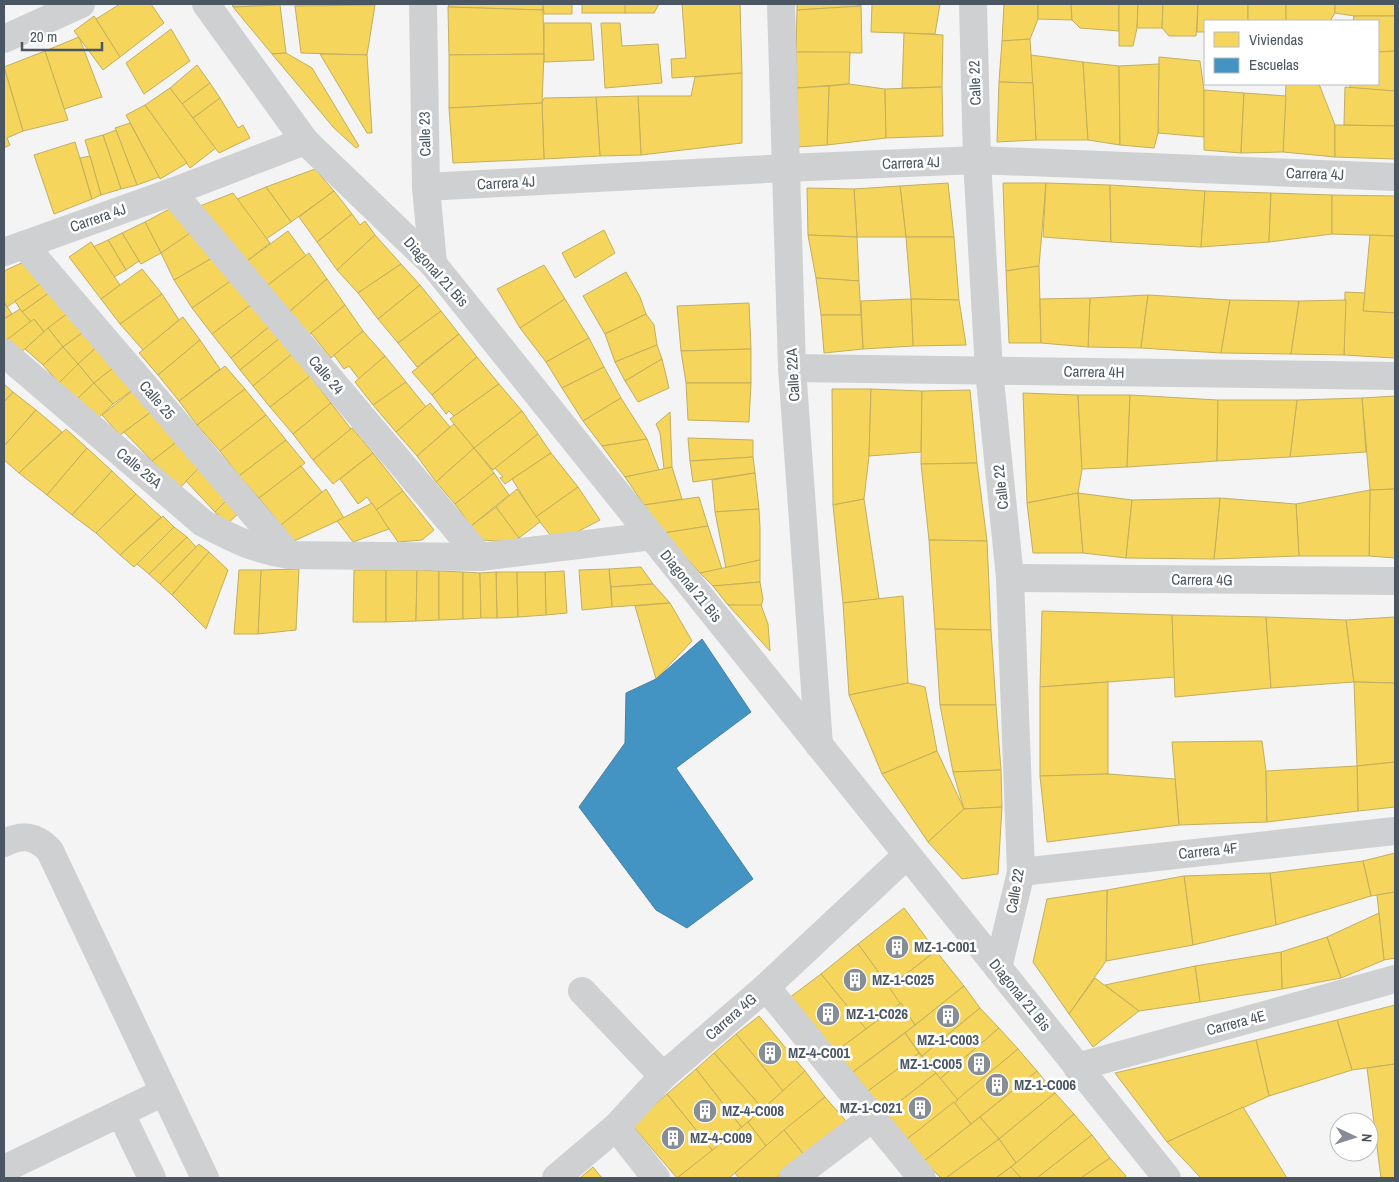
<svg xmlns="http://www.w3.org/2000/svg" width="1399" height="1182" font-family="'Archivo Narrow',sans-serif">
  <rect width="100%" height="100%" fill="#f4f4f4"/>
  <!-- homes -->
  <g fill="#f6d55c" stroke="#c2af5e">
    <path d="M120 4H151L164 23 120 57 96 19Z"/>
    <path d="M232 4H280V5L233 7Z"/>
    <rect x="280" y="4" width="59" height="1"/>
    <path d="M449 4H543V10L448 7Z"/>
    <path d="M543 4H572V14H544Z"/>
    <rect x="582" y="4" width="44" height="9"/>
    <path d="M625 4H659L654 13H625Z"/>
    <path d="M682 4H740L742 73 672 78 671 59 686 58Z"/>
    <path d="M797 4H861V6L797 10Z"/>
    <path d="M872 4H940L935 34 871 32Z"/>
    <path d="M1004 4H1038V19L1030 39 1002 41Z"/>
    <path d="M1038 4H1071L1072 20 1038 19Z"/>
    <path d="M1071 4H1119V31L1080 28 1072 20Z"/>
    <path d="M1119 4H1138L1137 28 1133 46H1119Z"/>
    <path d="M1138 4H1163L1162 28H1137Z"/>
    <path d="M1163 4H1198L1196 36H1169L1162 28Z"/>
    <path d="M1198 4H1248V21H1205V32H1197Z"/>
    <rect x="1248" y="4" width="38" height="17"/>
    <path d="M1286 4H1335V13L1330 21H1286Z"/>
    <path d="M1335 4H1395V16H1354L1335 13Z"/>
    <path d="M280 5 286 53 272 54 233 7Z"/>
    <path d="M375 5 367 55 301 53 295 6Z"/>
    <path d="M861 6 862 53 796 52 797 10Z"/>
    <path d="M448 7 543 10 544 54 449 55Z"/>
    <path d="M94 16 120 57 103 70 74 31Z"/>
    <path d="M1354 16H1395V51L1378 52V21H1353Z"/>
    <path d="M544 23H591L594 60 544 62Z"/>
    <path d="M601 23H620L622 46 658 44 662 83 605 88Z"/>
    <path d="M171 29 190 61 144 94 126 63Z"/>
    <path d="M904 33 943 35 942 87 902 88Z"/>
    <path d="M79 37 102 97 64 109 45 51Z"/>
    <path d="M1030 39 1033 83 999 82 1002 41Z"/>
    <path d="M45 51 68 120 23 131 4 67Z"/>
    <path d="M1395 51V91L1350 88V84H1378V52Z"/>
    <path d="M796 52H850L849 84 797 88Z"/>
    <path d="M286 53 312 68 359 146 356 148 334 128 272 54Z"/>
    <path d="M320 54 367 55 372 133H367Z"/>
    <path d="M544 54 542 103 449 108V55Z"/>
    <path d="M1031 55 1083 62 1088 140H1036Z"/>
    <path d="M1159 57 1200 61 1204 90V137L1158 133Z"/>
    <path d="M1083 62 1119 66 1120 145 1088 140Z"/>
    <path d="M1159 64 1158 133 1154 148 1120 145 1119 66Z"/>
    <path d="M197 65 210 83 182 104 170 88Z"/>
    <path d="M4 67 23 131 7 138 10 145 4 148Z"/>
    <path d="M742 73V143L641 155 638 96H691L695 77Z"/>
    <path d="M999 82 1033 83 1036 140 997 142Z"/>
    <path d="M210 83 220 98 193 118 182 104Z"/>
    <path d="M849 84 885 89 886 138 827 145 829 86Z"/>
    <path d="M1286 84H1319L1335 125V157L1283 152Z"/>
    <path d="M829 86 827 145 797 147V88Z"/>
    <path d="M942 87 943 136 886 138 885 89Z"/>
    <path d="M1345 87 1395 91V126L1344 125Z"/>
    <path d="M170 88 216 148 190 168 145 105Z"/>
    <path d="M1204 90 1244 93 1241 153 1204 150Z"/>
    <path d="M1244 93 1286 96 1283 152 1241 153Z"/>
    <path d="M638 96 641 155 600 156 596 97Z"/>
    <path d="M596 97 600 156 544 159 542 103 544 98Z"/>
    <path d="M220 98 238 128 243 125 250 138 219 153 193 118Z"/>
    <path d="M542 103 544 159 453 163 449 108Z"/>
    <path d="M145 105 187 163 160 179 126 115Z"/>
    <path d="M130 123 159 177 137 185 115 128Z"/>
    <path d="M1335 125 1395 126V159L1335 157Z"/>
    <path d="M116 130 137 185 121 189 103 135Z"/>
    <path d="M103 135 121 189 101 195 85 140Z"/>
    <path d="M75 142 92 199 54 214 34 155Z"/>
    <path d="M90 156 101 195 92 199 80 158Z"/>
    <path d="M315 169 334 191 291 222 266 187Z"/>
    <path d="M948 183 954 237H906L900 186Z"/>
    <path d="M1003 183H1046L1039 266 1006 271Z"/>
    <path d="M1046 183 1110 185 1111 242 1043 237Z"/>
    <path d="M1110 185 1205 191 1201 247 1111 242Z"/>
    <path d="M900 186 906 237H857L854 189Z"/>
    <path d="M266 187 291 222 266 239 237 199Z"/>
    <path d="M807 188 854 189 857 237 808 235Z"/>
    <path d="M334 191 352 214 317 242 299 217Z"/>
    <path d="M1205 191 1271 193 1269 242 1201 247Z"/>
    <path d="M233 193 270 243 247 261 200 206Z"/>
    <path d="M1271 193 1332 195V234L1269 242Z"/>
    <path d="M1332 195 1395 196V236L1332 234Z"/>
    <path d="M175 206 192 232 161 253 145 222Z"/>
    <path d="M352 214 360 225 365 221 375 235 337 270 317 242Z"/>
    <path d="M145 222 161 253 141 264 122 233Z"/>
    <path d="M604 230 615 253 575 278 562 253Z"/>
    <path d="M193 231 214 257 174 280 161 253Z"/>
    <path d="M288 231 306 256 268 285 247 261Z"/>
    <path d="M122 233 139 261 126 270 108 240Z"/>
    <path d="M375 235 401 264 358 293 337 270Z"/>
    <path d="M808 235 857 237 859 281 816 278Z"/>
    <path d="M1370 235 1395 236V313L1363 311Z"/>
    <path d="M906 237H954L959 300 911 299Z"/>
    <path d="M108 240 126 270 114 277 93 247Z"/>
    <path d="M91 242 120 285 101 299 69 257Z"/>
    <path d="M309 253 327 279 289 312 268 285Z"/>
    <path d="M214 257 232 280 192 308 174 280Z"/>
    <path d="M28 260 42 283 7 307 4 302V271Z"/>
    <path d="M401 264 420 285 378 319 358 293Z"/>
    <path d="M544 265 565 299 520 328 497 289Z"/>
    <path d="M1039 266 1041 343H1009L1006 271Z"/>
    <path d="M142 269 162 294 120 324 101 299Z"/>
    <path d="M626 272 640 297 646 314 605 334 583 296Z"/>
    <path d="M816 278 859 281 861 315H821Z"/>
    <path d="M327 279 345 305 308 336 289 312Z"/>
    <path d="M46 280 53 290 22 312 15 301Z"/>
    <path d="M232 280 252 304 212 334 192 308Z"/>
    <path d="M420 285 441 311 398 343 378 319Z"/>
    <path d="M53 290 72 310 44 332 34 319 31 322 22 312Z"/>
    <path d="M1345 292 1365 293 1363 311 1395 313V358L1344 355Z"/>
    <path d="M162 294 179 320 143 350 120 324Z"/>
    <path d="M1148 295 1141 348 1088 347 1090 298Z"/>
    <path d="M1148 295 1230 300 1221 353 1141 348Z"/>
    <path d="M1090 298 1088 347 1041 343 1040 299Z"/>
    <path d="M565 299 589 338 546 362 520 328Z"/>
    <path d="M911 299 959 300 966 345 913 346Z"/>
    <path d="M911 299 913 346 863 349 861 301Z"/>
    <path d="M1230 300 1299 301 1291 354 1221 353Z"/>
    <path d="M1346 300 1344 355 1291 354 1299 301Z"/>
    <path d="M4 302 12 314 4 319Z"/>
    <path d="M749 303 751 349 681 351 677 306Z"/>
    <path d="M252 304 270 326 231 358 212 334Z"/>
    <path d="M345 305 363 331 331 358 311 333Z"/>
    <path d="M20 309 31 322 4 342V319Z"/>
    <path d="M72 310 86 330 63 347 48 328Z"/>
    <path d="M441 311 459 334 417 367 398 343Z"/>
    <path d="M646 314 654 325 657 345 615 362 605 334Z"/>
    <path d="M821 315H861L863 349 824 353Z"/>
    <path d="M183 317 200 340 158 375 139 353Z"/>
    <path d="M34 319 44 332 18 355 4 342Z"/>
    <path d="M270 326 280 338 240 370 231 358Z"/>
    <path d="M48 328 63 347 43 365 25 349Z"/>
    <path d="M86 330 100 344 78 364 63 347Z"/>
    <path d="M363 331 385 356 359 379 349 366 344 369 334 355Z"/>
    <path d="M459 334 477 357 432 395 412 372Z"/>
    <path d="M280 338 292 354 253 386 240 370Z"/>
    <path d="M589 338 604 367 562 388 546 362Z"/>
    <path d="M200 340 220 369 179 401 158 375Z"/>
    <path d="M100 344 118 364 94 383 78 364Z"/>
    <path d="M657 345 662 359 625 381 615 362Z"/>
    <path d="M63 347 78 364 59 383 43 365Z"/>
    <path d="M751 349V383H686L681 351Z"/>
    <path d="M292 354 310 376 270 407 253 386Z"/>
    <path d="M385 356 406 382 373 405 355 382Z"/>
    <path d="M477 357 499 384 454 416 449 411 446 414 432 395Z"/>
    <path d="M662 359 669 388 638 402 625 381Z"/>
    <path d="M78 364 94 383 76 400 59 383Z"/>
    <path d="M118 364 137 387 113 404 94 383Z"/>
    <path d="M225 366 245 389 197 425 179 401Z"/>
    <path d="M604 367 621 398 583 421 562 388Z"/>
    <path d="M310 376 331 403 293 434 270 407Z"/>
    <path d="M406 382 426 407 396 432 373 405Z"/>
    <path d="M94 383 113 404 96 420 76 400Z"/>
    <path d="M686 383H751L749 422 688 420Z"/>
    <path d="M4 384 13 392 4 402Z"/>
    <path d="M499 384 522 411 474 448 450 419Z"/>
    <path d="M137 387 155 409 120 435 102 415Z"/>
    <path d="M245 389 266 415 220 451 197 425Z"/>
    <path d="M832 389H871L869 456 864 499 833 505Z"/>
    <path d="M871 389 922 391 921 452 869 456Z"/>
    <path d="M970 390 977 463 921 464 922 391Z"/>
    <path d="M13 392 36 410 4 446V402Z"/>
    <path d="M1023 393 1078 395 1082 469 1078 493 1027 503Z"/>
    <path d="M1078 395H1130L1127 467 1082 469Z"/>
    <path d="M1130 395 1218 400 1217 461 1127 467Z"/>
    <path d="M1395 396V489L1370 490 1362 398Z"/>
    <path d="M621 398 647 439 602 446 583 421Z"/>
    <path d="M1362 398 1366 452 1290 457 1297 400Z"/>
    <path d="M1218 400H1297L1290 457 1217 461Z"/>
    <path d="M331 403 351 429 313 460 293 434Z"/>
    <path d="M430 403 450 427 417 456 396 432Z"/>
    <path d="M155 409 179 440 152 461 124 432Z"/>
    <path d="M36 410 62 432 19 473 4 460V446Z"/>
    <path d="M522 411 538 434 493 470 474 448Z"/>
    <path d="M670 412 672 467 664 469 660 433 656 424Z"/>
    <path d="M266 415 286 440 239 476 220 451Z"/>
    <path d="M454 424 474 448 436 482 417 456Z"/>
    <path d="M352 428 373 453 333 484 313 460Z"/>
    <path d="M66 429 87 448 47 495 19 473Z"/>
    <path d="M538 434 551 453 505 484 500 478 503 477 495 468Z"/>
    <path d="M688 438 753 440V457L690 461Z"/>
    <path d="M647 439 659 470 625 477 602 446Z"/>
    <path d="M179 440 199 468 180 488 152 461Z"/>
    <path d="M286 440 305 463 259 498 239 476Z"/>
    <path d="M87 448 112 471 72 515 47 495Z"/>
    <path d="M474 448 494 473 455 504 436 482Z"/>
    <path d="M373 453 403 491 376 510 367 497 358 504 340 479Z"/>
    <path d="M551 453 578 487 536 517 512 479Z"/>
    <path d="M753 457 755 473 693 482 690 461Z"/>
    <path d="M977 463 987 541 929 540 921 464Z"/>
    <path d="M301 466 322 492 281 525 259 498Z"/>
    <path d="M672 467 682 499 644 505 625 477Z"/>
    <path d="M199 468 227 500 215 512 186 481Z"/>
    <path d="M112 471 136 494 96 533 72 515Z"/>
    <path d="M494 473 509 495 471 526 455 504Z"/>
    <path d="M755 473 759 509 715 512 712 480Z"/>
    <path d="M578 487 600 520 577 532 551 536 536 517Z"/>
    <path d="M326 489 344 518 294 541 281 525Z"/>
    <path d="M517 489 540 522 519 538 496 507Z"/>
    <path d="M1395 489V558L1369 556 1370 490Z"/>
    <path d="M1370 490 1369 556H1299L1296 504Z"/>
    <path d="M403 491 434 530 422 540 398 542 376 510Z"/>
    <path d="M1078 493 1083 553H1033L1027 503Z"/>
    <path d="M1078 493 1132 500 1126 558 1083 553Z"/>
    <path d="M136 494 161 517 120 555 96 533Z"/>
    <path d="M699 497 708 526 664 533 644 505Z"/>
    <path d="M1220 498 1296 504 1299 556 1214 559Z"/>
    <path d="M1220 498 1214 559 1126 558 1132 500Z"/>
    <path d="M864 499 879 599 843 603 833 505Z"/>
    <path d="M227 500 239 513 226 525 215 512Z"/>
    <path d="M372 503 389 529 353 542 337 521Z"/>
    <path d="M496 507 519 538 513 542 481 540 471 526Z"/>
    <path d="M759 509 760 528V560L726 568 715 512Z"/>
    <path d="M163 516 174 527 134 567 120 555Z"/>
    <path d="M708 526 722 569 700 573 664 533Z"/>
    <path d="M174 527 187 537 149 574 137 564Z"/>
    <path d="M187 537 196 547 160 584 149 574Z"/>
    <path d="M929 540 987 541 991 630 935 629Z"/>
    <path d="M199 544 209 552 172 595 160 584Z"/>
    <path d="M209 552 228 570 206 629 172 595Z"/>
    <path d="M760 560V582L713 586 700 573Z"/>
    <path d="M641 567 653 584 611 587 609 569Z"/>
    <path d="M299 569 296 630 258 634 261 570Z"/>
    <path d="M609 569 612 607 582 610 579 570Z"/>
    <path d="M239 570H261L258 634H234Z"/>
    <path d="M354 570H386V622H353Z"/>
    <path d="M386 570H417L416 621 386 622Z"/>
    <path d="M417 570 439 571V620L416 621Z"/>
    <path d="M439 571 463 572V619L439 620Z"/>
    <path d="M564 571 567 613 546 615 545 572Z"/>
    <path d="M463 572 480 573 481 618 463 619Z"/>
    <path d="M496 572H517L518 617 497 618Z"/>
    <path d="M496 572 497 618H481L480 573Z"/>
    <path d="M517 572H545L546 615 518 617Z"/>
    <path d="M760 582 763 599 761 607 728 605 713 586Z"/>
    <path d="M653 584 670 603 612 607 611 587Z"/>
    <path d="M903 596 908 683 849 695 843 603Z"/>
    <path d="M670 603 692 641 656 679 635 606Z"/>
    <path d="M728 605H761L768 624 770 651Z"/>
    <path d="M1042 611 1172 615 1175 677 1040 687Z"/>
    <path d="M1172 615 1266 617 1271 688 1175 697Z"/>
    <path d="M1266 617 1346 620 1354 682 1271 688Z"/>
    <path d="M1395 617V683L1354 682 1346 620Z"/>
    <path d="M935 629 991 630 996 705H940Z"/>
    <path d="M1108 682V774L1040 776V687Z"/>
    <path d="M1354 682 1395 683V762L1357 766Z"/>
    <path d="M908 683 925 687 937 751 882 774 849 695Z"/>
    <path d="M940 705H996L1001 770 953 772Z"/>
    <path d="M1262 741 1266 771 1267 822 1179 825 1172 742Z"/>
    <path d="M937 751 964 809 928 842 882 774Z"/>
    <path d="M1395 762V807L1358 811 1357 766Z"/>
    <path d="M1357 766 1358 811 1267 822 1266 771Z"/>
    <path d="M1001 770 1002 807 964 809 953 772Z"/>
    <path d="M1108 774 1175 779 1179 825 1047 842 1040 776Z"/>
    <path d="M1002 807 998 874 962 879 928 842 964 809Z"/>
    <path d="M1395 853V892L1371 896 1363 861Z"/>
    <path d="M1363 861 1371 896 1276 925 1270 873Z"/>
    <path d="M1270 873 1276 925 1193 945 1184 876Z"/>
    <path d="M1184 876 1193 945 1106 961 1107 890Z"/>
    <path d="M1107 890 1106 961 1069 1014 1033 962 1047 899Z"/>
    <path d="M1395 892V958L1384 960 1377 895Z"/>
    <path d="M904 908 936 951 889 987 858 944Z"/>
    <path d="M1379 913 1384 960 1341 978 1327 937Z"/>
    <path d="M1327 937 1341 978 1282 989 1281 952Z"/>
    <path d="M858 944 901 1003 866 1029 821 974Z"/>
    <path d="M936 951 964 986 915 1025 889 987Z"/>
    <path d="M1281 952 1282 989 1200 1002 1195 966Z"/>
    <path d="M1195 966 1200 1002 1139 1011 1105 985Z"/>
    <path d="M821 974 866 1029 835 1052 789 998Z"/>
    <path d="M1095 978 1139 1011 1093 1047 1069 1014Z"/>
    <path d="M964 986 980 1008 922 1056 905 1033Z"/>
    <path d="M901 1003 915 1025 853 1072 835 1052Z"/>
    <path d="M1395 1005V1064L1352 1070 1337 1020Z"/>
    <path d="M980 1008 999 1028 940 1079 922 1056Z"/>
    <path d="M759 1016 805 1071 783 1091 736 1034Z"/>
    <path d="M1337 1020 1352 1070 1269 1096 1256 1040Z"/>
    <path d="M999 1028 1018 1049 958 1100 940 1079Z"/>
    <path d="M905 1033 919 1053 868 1091 853 1072Z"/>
    <path d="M736 1034 783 1091 763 1109 714 1053Z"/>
    <path d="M1256 1040 1269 1096 1167 1142 1115 1073Z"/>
    <path d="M1018 1049 1037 1071 971 1124 954 1102Z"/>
    <path d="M714 1053 763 1109 742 1128 696 1069Z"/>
    <path d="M919 1053 936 1073 885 1113 868 1091Z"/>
    <path d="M1395 1064V1178H1381L1367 1068Z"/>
    <path d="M696 1069 742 1128 713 1151 667 1094Z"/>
    <path d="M805 1071 825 1097 766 1146 748 1122Z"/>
    <path d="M1037 1071 1055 1093 999 1139 980 1117Z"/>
    <path d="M936 1073 958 1100 907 1139 885 1113Z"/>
    <path d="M1055 1093 1074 1114 1016 1163 999 1139Z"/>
    <path d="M667 1094 713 1151 677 1178 632 1125Z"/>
    <path d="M825 1097 846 1121 805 1156 784 1130Z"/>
    <path d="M954 1102 971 1124 924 1161 907 1139Z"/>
    <path d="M1243 1107 1287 1178H1201L1167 1142Z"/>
    <path d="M1074 1114 1092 1135 1037 1178H1021L1011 1167Z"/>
    <path d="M980 1117 999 1139 946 1178H941L924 1161Z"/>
    <path d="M748 1122 766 1146 729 1178H677Z"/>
    <path d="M784 1130 805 1156 776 1178H739L735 1173Z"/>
    <path d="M1092 1135 1110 1158 1081 1178H1037Z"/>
    <path d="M999 1139 1016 1163 996 1178H946Z"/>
    <path d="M1110 1158 1126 1176 1124 1178H1081Z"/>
    <path d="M593 1167 602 1178H580Z"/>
    <path d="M1011 1167 1021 1178H996Z"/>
  </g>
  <!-- schools -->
  <path fill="#4393c3" stroke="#4581a6" d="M702 639 751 712 676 768 753 879 687 928 656 910 579 807 625 743 626 693 656 679Z"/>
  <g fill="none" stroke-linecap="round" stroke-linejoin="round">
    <!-- minor -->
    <g stroke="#ced0d2" stroke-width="28">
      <path d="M206 4 305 141 433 264 1167 1178"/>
      <path d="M423 4 426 187 433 264"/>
      <path d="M781 4 792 368 819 745"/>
      <path d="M973 4 977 160 989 370 1010 578 1021 872 998 968"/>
      <path d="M4 39 81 4"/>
      <path d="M426 187 786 168 977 160 1395 177"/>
      <path d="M172 192 480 557"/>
      <path d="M24 245 289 555"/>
      <path d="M4 252 172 192 305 141"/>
      <path d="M4 353 203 523C233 539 256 550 289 555L480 557 652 536"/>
      <path d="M792 368 1395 376"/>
      <path d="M1010 578 1395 581"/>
      <path d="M4 843C22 834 36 835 50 851L205 1178"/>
      <path d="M1021 872 1395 831"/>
      <path d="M766 987 922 1178"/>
      <path d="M582 991 663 1076"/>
      <path d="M1077 1067 1395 979"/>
      <path d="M121 1114 152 1178"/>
      <path d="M616 1127 656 1178"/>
      <path d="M4 1169 164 1092"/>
      <path d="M556 1178 616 1127 663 1076 766 987 907 855"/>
      <path d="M793 1178 872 1118"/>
    </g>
  </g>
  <!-- icons -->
  <defs>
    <g id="building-disc" transform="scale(1.25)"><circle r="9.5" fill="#868d94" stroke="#fff"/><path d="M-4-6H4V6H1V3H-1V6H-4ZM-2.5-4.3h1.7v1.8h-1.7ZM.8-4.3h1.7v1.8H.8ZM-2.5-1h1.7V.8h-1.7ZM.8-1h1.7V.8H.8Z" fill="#fff"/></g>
  </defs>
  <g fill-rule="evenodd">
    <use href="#building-disc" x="897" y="947"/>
    <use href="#building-disc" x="855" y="980"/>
    <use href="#building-disc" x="828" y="1014"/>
    <use href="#building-disc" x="948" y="1016"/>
    <use href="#building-disc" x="770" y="1053"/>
    <use href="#building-disc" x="979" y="1064"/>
    <use href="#building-disc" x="997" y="1085"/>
    <use href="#building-disc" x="920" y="1108"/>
    <use href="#building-disc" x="705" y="1111"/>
    <use href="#building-disc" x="673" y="1138"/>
  </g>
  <g text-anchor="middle" stroke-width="5" stroke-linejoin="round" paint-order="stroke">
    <!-- street labels -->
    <g font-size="15" fill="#4a5661" stroke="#fff">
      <text transform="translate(975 83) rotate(-92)" y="5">Calle 22</text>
      <text transform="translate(425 134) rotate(-91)" y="5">Calle 23</text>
      <text transform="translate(911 163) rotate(-2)" y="5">Carrera 4J</text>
      <text transform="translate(1315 174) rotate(2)" y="5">Carrera 4J</text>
      <text transform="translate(506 183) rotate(-3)" y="5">Carrera 4J</text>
      <text transform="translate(98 218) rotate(-19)" y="5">Carrera 4J</text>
      <text transform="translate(436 272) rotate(48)" y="5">Diagonal 21 Bis</text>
      <text transform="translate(1094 372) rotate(1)" y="5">Carrera 4H</text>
      <text transform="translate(326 375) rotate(50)" y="5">Calle 24</text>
      <text transform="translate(793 375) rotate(-93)" y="5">Calle 22A</text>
      <text transform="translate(157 400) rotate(49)" y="5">Calle 25</text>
      <text transform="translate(139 468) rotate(40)" y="5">Calle 25A</text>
      <text transform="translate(1001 487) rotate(-96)" y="5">Calle 22</text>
      <text transform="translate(1202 580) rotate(1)" y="5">Carrera 4G</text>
      <text transform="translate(691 586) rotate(51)" y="5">Diagonal 21 Bis</text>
      <text transform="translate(1208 851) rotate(-6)" y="5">Carrera 4F</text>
      <text transform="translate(1015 891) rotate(-80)" y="5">Calle 22</text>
      <text transform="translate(1020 995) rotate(51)" y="5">Diagonal 21 Bis</text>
      <text transform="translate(731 1017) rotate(-41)" y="5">Carrera 4G</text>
      <text transform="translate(1236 1023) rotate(-15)" y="5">Carrera 4E</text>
    </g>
    <!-- poi labels -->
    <g font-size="15" font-weight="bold" fill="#4a5661" stroke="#fff" text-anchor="start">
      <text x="914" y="952">MZ-1-C001</text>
      <text x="872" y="985">MZ-1-C025</text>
      <text x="846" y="1019">MZ-1-C026</text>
      <text x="948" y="1045" text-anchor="middle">MZ-1-C003</text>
      <text x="788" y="1058">MZ-4-C001</text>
      <text x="962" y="1069" text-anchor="end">MZ-1-C005</text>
      <text x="1014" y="1090">MZ-1-C006</text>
      <text x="902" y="1113" text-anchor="end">MZ-1-C021</text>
      <text x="722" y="1116">MZ-4-C008</text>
      <text x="690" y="1143">MZ-4-C009</text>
    </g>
  </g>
  <!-- border -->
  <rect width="1399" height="1182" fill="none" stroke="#4a5661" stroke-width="10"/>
  <!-- legend -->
  <rect x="1204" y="20" width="175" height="65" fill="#ffffff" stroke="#b7bbc0"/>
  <rect x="1214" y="32" width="25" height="15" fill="#f6d55c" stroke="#b7bbc0"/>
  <text x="1249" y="45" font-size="15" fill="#4a5661">Viviendas</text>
  <rect x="1214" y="58" width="25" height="15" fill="#4393c3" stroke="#b7bbc0"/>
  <text x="1249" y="70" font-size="15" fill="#4a5661">Escuelas</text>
  <!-- north arrow -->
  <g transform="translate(1354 1137) rotate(94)"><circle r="24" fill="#ffffff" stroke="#b7bbc0"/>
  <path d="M0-4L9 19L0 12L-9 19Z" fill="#868d94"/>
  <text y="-8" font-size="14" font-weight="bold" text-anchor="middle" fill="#4a5661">N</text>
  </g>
  <!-- scale -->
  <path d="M22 42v8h80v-8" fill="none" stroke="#4a5661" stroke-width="2.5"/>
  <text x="30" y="42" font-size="15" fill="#4a5661" stroke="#ffffff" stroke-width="4" paint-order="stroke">20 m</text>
</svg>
